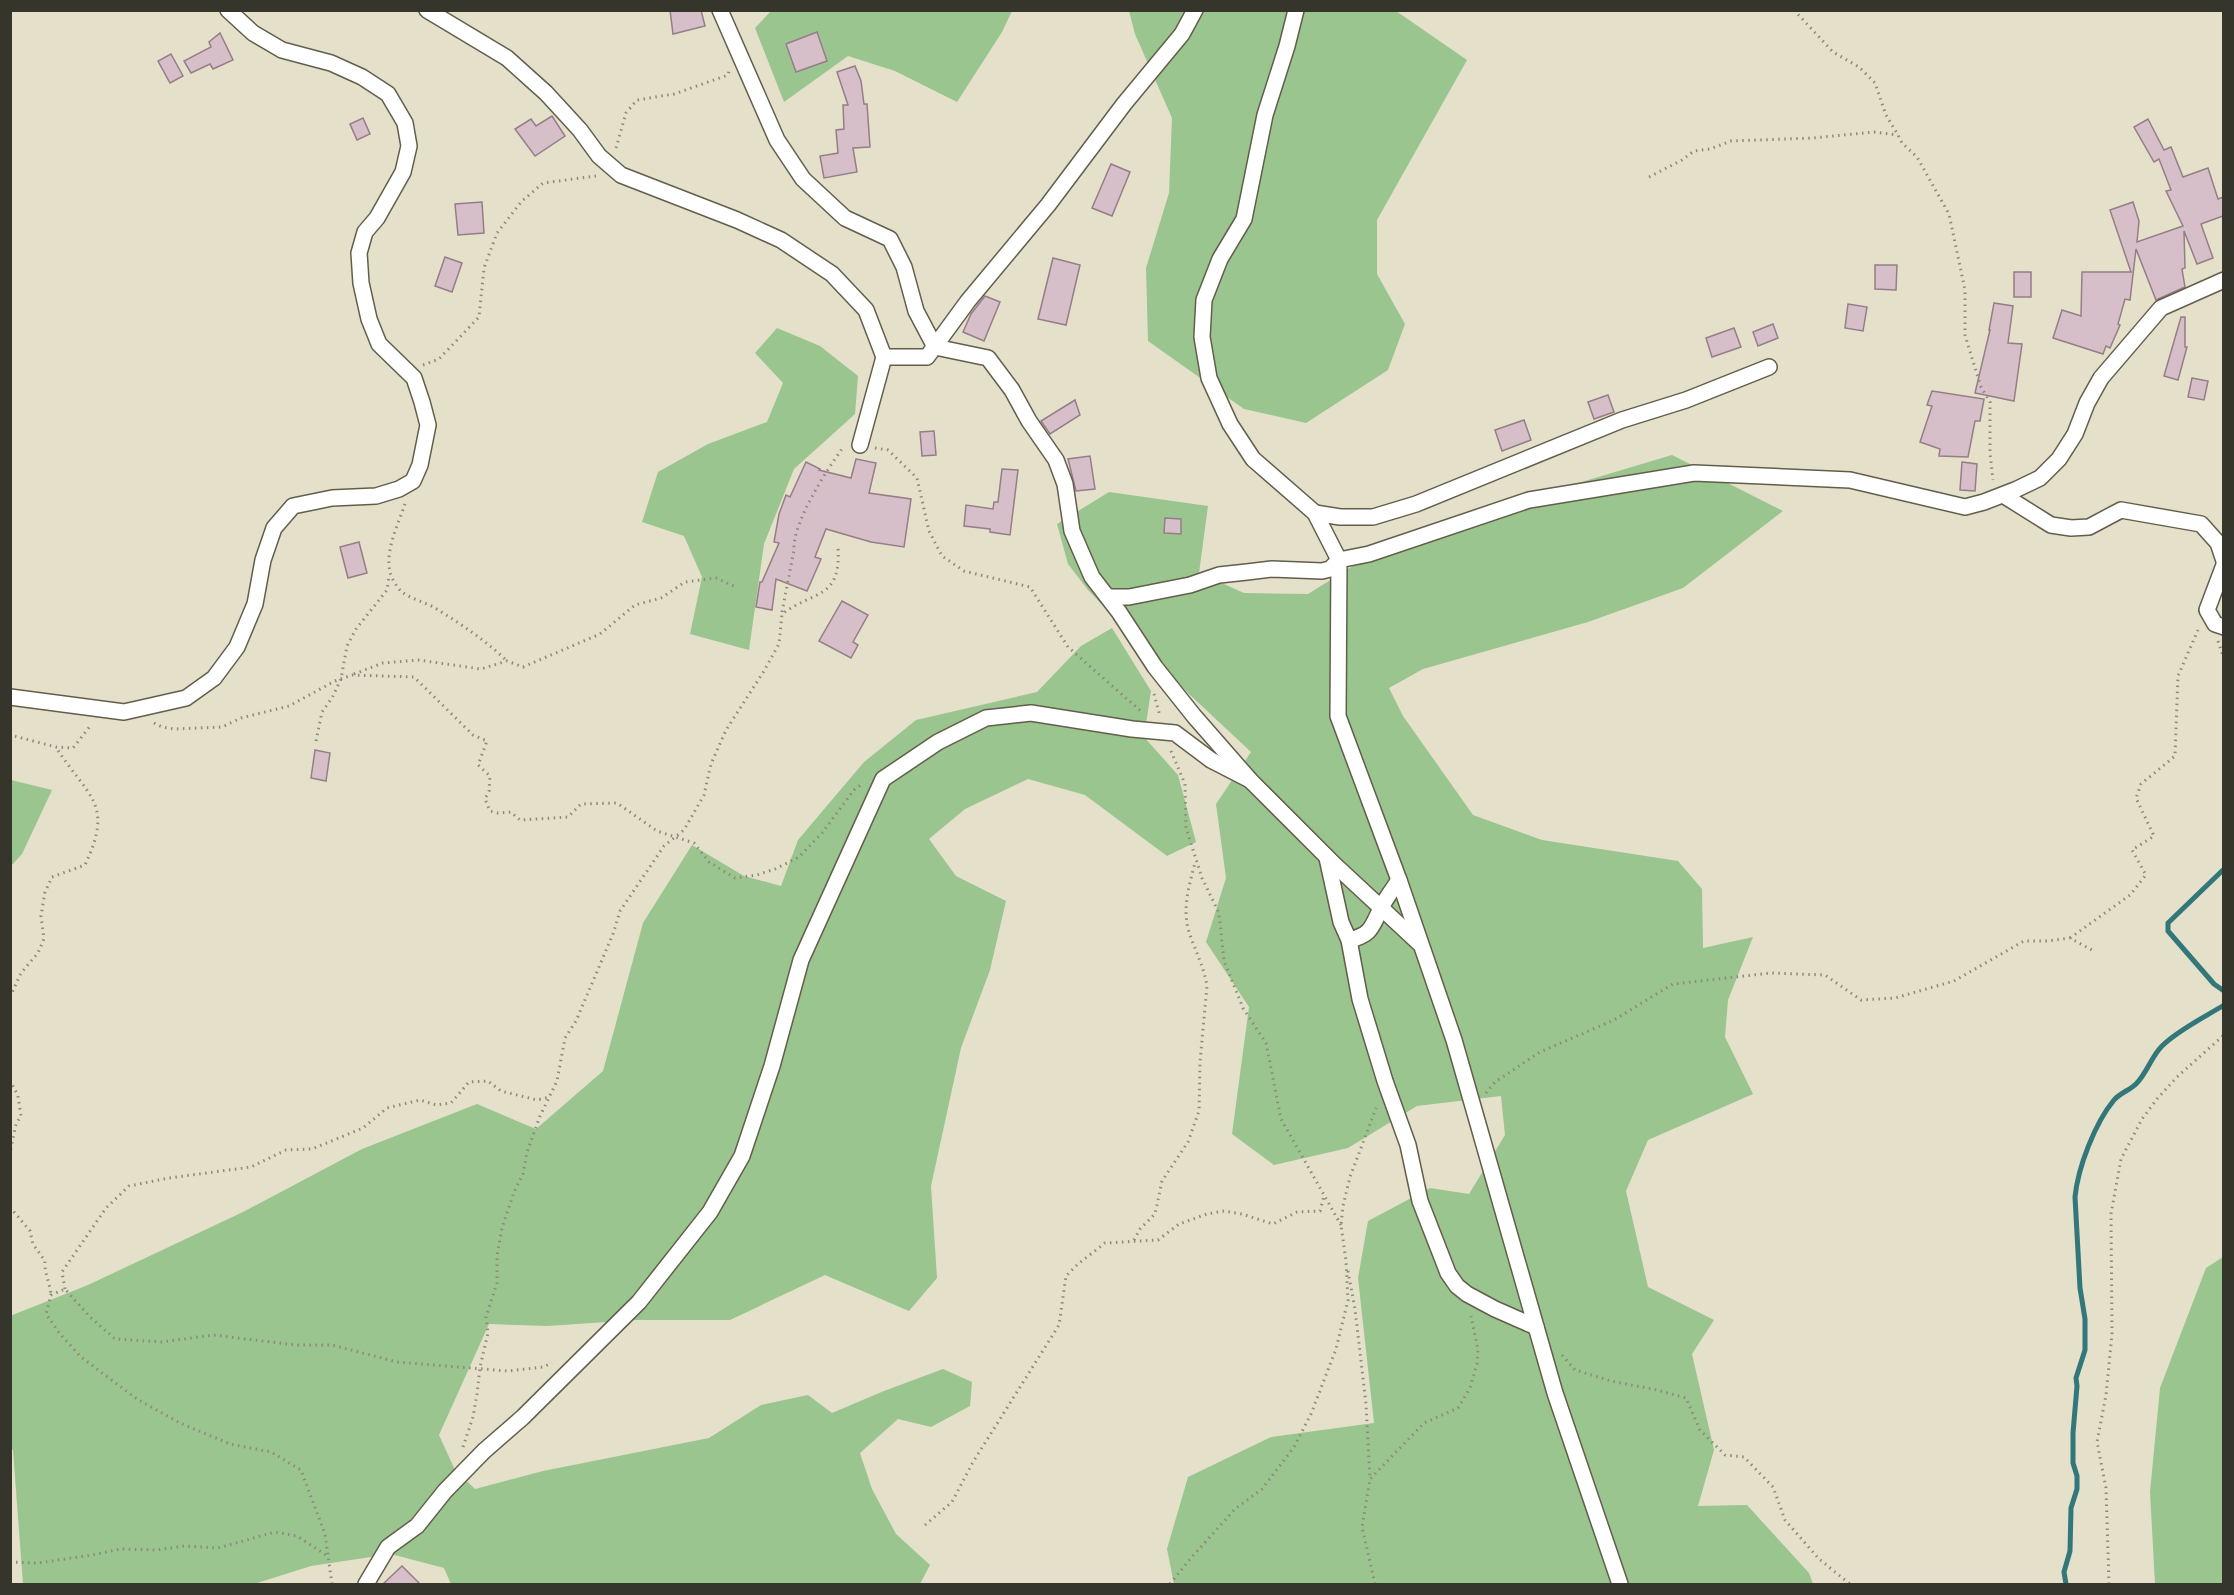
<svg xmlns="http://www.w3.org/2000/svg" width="2234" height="1595" font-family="'DM Sans',sans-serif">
  <rect width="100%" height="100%" fill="#e4e0ca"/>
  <!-- green -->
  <g fill="#9ac58e">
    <path d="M771 11H1012L1002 32 957 102 895 71 848 56 784 102 755 28Z"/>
    <path d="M1129 11H1396L1467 60 1377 220V274L1405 324 1388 370 1306 423 1244 409 1148 341 1146 268 1169 193 1172 118 1135 34Z"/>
    <path d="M777 328 820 346 858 376 855 414 794 469 764 544 749 650 690 634 702 577 684 536 642 522 658 472 708 444 767 422 783 383 755 353Z"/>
    <path d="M1672 455 1783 511 1683 588 1588 622 1423 669 1389 688 1403 716 1473 815 1542 840 1678 861 1702 889 1703 948 1753 937 1728 1000 1725 1037 1753 1094 1648 1140 1626 1191 1648 1287 1714 1320 1692 1354 1714 1450 1698 1506 1747 1505 1809 1573 1813 1584H1174L1167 1549 1188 1477 1271 1437 1374 1423 1358 1278 1368 1221 1430 1188 1469 1194 1505 1135 1501 1096 1417 1106 1348 1148 1274 1165 1232 1134 1249 1007 1206 942 1226 878 1216 804 1251 752 1189 694 1088 590 1068 564 1057 524 1109 492 1208 506 1199 573 1244 593 1308 594 1401 536Z"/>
    <path d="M1112 628 1151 691 1144 737 1178 775 1196 842 1167 856 1085 795 1028 779 965 809 929 839 956 876 1006 901 990 970 961 1048 931 1186 937 1278 909 1311 825 1275 730 1320H636L547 1326 489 1324 439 1435 455 1470 475 1489 543 1471 709 1438 761 1405 808 1395 832 1413 884 1391 943 1369 972 1382 970 1406 931 1427 898 1419 860 1453 872 1489 896 1534 930 1565 920 1584H451L444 1568 391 1554 311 1566 254 1584H23L13 1450 10 1446V1316L88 1285 243 1212 362 1149 477 1104 536 1129 603 1071 643 923 692 845 744 876 781 886 798 840 864 762 916 720 1037 692 1081 646Z"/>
    <path d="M11 780 52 790 22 854 11 866Z"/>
    <path d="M2223 1257V1584H2155L2150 1492 2160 1388 2206 1268Z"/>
  </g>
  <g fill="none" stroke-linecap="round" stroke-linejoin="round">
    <!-- stream -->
    <g stroke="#32777a" stroke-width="5">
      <path d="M2224 869 2168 923V931L2214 984 2224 991"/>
      <path d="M2066 1584 2064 1572 2070 1551 2071 1508 2077 1489V1476L2073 1463V1433L2077 1386 2076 1378 2085 1350V1319L2080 1288 2075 1197C2078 1167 2095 1123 2114 1100 2120 1093 2130 1090 2136 1084 2147 1073 2151 1057 2162 1046 2178 1030 2205 1017 2224 1005"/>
    </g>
  </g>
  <!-- building -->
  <g fill="#d7bfc9" stroke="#947e87" stroke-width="1.5">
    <path d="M670 10H701L705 26 673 34Z"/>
    <path d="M817 32 827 61 796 72 786 44Z"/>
    <path d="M220 33 233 60 213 69 210 64 191 73 184 61 211 47 209 42Z"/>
    <path d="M171 54 183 76 170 83 158 61Z"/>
    <path d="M855 66 861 81 864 104H867L870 147 853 148 857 172 824 178 820 156 838 153 836 130 844 129 843 105H848L837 72Z"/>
    <path d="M552 116 565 136 535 156 515 129 531 119 536 126Z"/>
    <path d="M363 118 370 134 357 140 350 124Z"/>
    <path d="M2148 119 2164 150 2171 147 2183 177 2208 168 2218 199 2223 197V216L2201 224 2213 258 2197 264 2184 231 2185 268 2182 269 2185 287 2156 300 2136 249 2130 300 2125 299 2118 324 2120 325 2110 348 2106 346 2103 354 2053 338 2062 310 2081 316 2082 272H2131L2110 210 2133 202 2139 221 2137 242 2183 226 2166 191 2171 190 2159 159 2154 162 2134 127Z"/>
    <path d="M1111 164 1130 172 1112 216 1092 208Z"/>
    <path d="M482 202 484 233 458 235 455 204Z"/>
    <path d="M445 257 462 263 452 292 435 286Z"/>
    <path d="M1053 258 1080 265 1066 325 1038 319Z"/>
    <path d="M1875 265H1897L1896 290 1875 289Z"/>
    <rect x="2014" y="272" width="17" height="25"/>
    <path d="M985 296 1000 302 984 341 963 332 971 314Z"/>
    <path d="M1994 303 2013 306 2008 343 2022 344 2014 401 1975 393 1990 330H1989Z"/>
    <path d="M1848 304 1867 307 1863 331 1845 328Z"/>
    <path d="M2181 317H2185V347H2187L2178 380 2164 376Z"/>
    <path d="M1773 324 1778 338 1758 346 1753 332Z"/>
    <path d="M1734 328 1741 347 1712 357 1706 338Z"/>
    <path d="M2192 378 2208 381 2204 400 2188 397Z"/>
    <path d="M1932 391 1984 399 1980 421H1975L1968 457 1939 456 1940 449 1920 442 1932 406 1927 405Z"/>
    <path d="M1608 395 1614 412 1594 419 1588 402Z"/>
    <path d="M1075 400 1080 415 1050 434 1041 421Z"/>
    <path d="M1524 420 1531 440 1502 451 1495 430Z"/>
    <path d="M934 431 936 455 922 456 920 432Z"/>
    <path d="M1090 456 1095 489 1076 491 1068 459Z"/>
    <path d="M856 459 876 463 869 493 911 499 904 547 871 542 826 529 815 557 821 559 807 591 776 579 772 610 756 607 760 582H762L779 543 774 542 779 514 786 495 790 497 806 462 820 469 819 470 851 478Z"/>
    <path d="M1962 462 1977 464 1975 491 1960 490Z"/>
    <path d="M1002 469 1018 470 1010 535 990 532V529L964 526 966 505 993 509 994 502H998Z"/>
    <path d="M1165 518 1181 519V534L1164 533Z"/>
    <path d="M359 542 367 573 348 578 340 547Z"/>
    <path d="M842 601 868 615 853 642 858 645 851 658 819 641Z"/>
    <path d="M315 750 330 753 326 781 311 778Z"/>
    <path d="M402 1566 420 1584H383Z"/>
  </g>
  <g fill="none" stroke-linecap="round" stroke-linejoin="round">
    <!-- street casing -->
    <g stroke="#625e4b" stroke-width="18">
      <g id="street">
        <path d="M427 10 507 58 546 93 580 130 599 156 621 175 737 220 781 240 832 274 866 310 884 357"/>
        <path d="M720 10 777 140 803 179 845 218 890 239 904 267 916 311 935 347 988 358 1012 390 1029 421 1056 460 1065 484 1072 531 1092 577 1119 612 1155 667 1194 716 1250 780 1335 865 1420 944"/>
        <path d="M860 445 884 357H927L968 301 1048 205 1124 104 1182 34 1195 10"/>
        <path d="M2003 495 2051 525 2071 528 2089 527 2121 510 2201 524 2218 543 2224 561"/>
        <path d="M1315 513 1340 517H1373L1416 504 1622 420 1686 400 1769 367"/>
        <path d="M2224 565 2207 610 2215 624 2224 627"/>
        <path d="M1108 597H1129L1190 585 1219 575 1247 572 1272 569 1322 571 1330 569 1339 560 1315 513 1253 459 1230 424 1209 378 1202 337 1204 300 1220 259 1244 219 1265 115 1287 46 1296 10"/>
        <path d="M10 697 124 712 186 698 214 678 237 647 255 604 263 560 274 528 293 506 332 498 376 496 399 489 413 481 420 465 428 425 422 402 414 378 379 344 369 319 361 283 359 253 365 232 377 218 403 172 409 146 405 123 388 94 362 77 331 63 282 50 253 33 228 10"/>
        <path d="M1327 858 1341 922 1349 940 1360 999 1385 1081 1408 1145 1420 1201 1448 1273 1457 1286 1467 1294 1495 1309 1536 1327"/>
        <path d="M1349 940C1372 935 1372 926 1381 908 1386 898 1393 889 1399 880"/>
        <path d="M366 1584 388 1547 417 1526 445 1491 484 1451 523 1417 639 1302 710 1212 742 1156 772 1066 801 960 883 779 938 742 986 718 1031 713 1132 729 1175 733 1211 760 1250 780"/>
        <path d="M1620 1584 1555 1393 1454 1040 1399 880 1338 716 1339 560 1369 554 1529 500 1694 473 1850 480 1965 507 1984 502 2015 490 2040 478 2059 459 2075 434 2087 403 2101 378 2161 308 2224 280"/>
      </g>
    </g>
    <!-- path -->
    <g stroke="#8d8a7b" stroke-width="3" stroke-dasharray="1.5 4.5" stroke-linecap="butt">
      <path d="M1794 10 1833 52 1859 67 1875 83 1886 115 1898 135 1902 143 1917 157 1949 214 1965 290V335L1981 387 1990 402V453L1993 480"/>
      <path d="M616 148 626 113 637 100 674 94 728 75 729 71"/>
      <path d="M1649 177 1682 160 1694 151 1710 149 1731 141 1813 138 1874 132 1898 135"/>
      <path d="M423 365 439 359 479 317 484 268 497 233 521 202 543 183 596 176"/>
      <path d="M875 448 888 450 917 478 929 531 942 556 964 571 1030 587 1068 647 1143 713"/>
      <path d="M405 504C398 525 385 550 390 572 391 577 397 588 402 592 411 599 425 602 435 608 461 624 485 640 507 661"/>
      <path d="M782 612 794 550C792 524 826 471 842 449H845"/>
      <path d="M2218 641 2224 659"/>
      <path d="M354 674 383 663 418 660 481 669 507 661 523 667 600 634 635 605 661 598 685 582 716 578 736 587"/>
      <path d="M1154 694 1160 716"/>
      <path d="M154 723 162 727 174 729 222 727 241 718 289 706 335 681 352 675 414 677 473 735 487 741 478 765 490 776 489 791 485 799 490 811 498 813 511 812 520 820 568 817 581 804 617 803 657 831 694 843 709 862 735 878 757 875 775 869 799 857 822 833 854 790 862 784"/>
      <path d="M10 739 14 736 56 747 73 748 91 725"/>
      <path d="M316 741 322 712 332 698 341 679 347 646 356 629 387 590 389 576"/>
      <path d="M1171 751 1185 784 1186 828 1202 878 1219 913 1224 961 1243 1008 1266 1043 1281 1119 1341 1225"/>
      <path d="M2070 938 2130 895 2146 875 2132 850 2154 836 2136 798 2141 784 2175 756 2178 676 2198 630"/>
      <path d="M10 997 21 973 38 953 44 939 41 916 45 892 52 877 85 865C115 802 87 797 56 747"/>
      <path d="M10 1080 18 1096 21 1116 16 1124 10 1153"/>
      <path d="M1486 1093 1495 1082 1540 1052 1614 1020 1673 984 1771 973 1825 975 1861 1000 1895 998 1954 981 2024 941H2047L2070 938 2092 950"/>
      <path d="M10 1207 30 1231 33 1244 45 1261C44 1272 50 1283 51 1295"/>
      <path d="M1134 1240 1140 1229 1155 1214 1162 1181 1188 1142 1199 1111 1200 1062 1207 986C1204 967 1195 950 1189 932 1182 908 1189 886 1195 863"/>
      <path d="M1348 1271 1355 1309 1366 1404 1370 1479"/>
      <path d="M65 1289 62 1272 106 1208 129 1186 169 1178 251 1167 286 1150 312 1149 363 1128 387 1108 420 1100 436 1105 451 1103 469 1082 488 1081 501 1091 537 1100 549 1097"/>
      <path d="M1562 1355 1575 1370 1611 1381 1657 1390 1686 1398 1700 1430 1725 1455 1744 1457 1773 1487 1785 1520 1819 1559 1850 1584"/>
      <path d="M463 1447 473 1417 477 1394 480 1367 488 1333 486 1317 497 1283V1256L502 1228 514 1192 523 1174 527 1152 540 1116 557 1081 565 1038 576 1021 613 934 620 911 664 846 684 830 704 795 711 764 726 730 764 671 779 644 782 614C815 590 841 599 838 548"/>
      <path d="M925 1525 952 1502 973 1462 1059 1325 1066 1276 1078 1264 1105 1243 1158 1240 1179 1224 1207 1214 1224 1211 1242 1214 1273 1224 1297 1212 1320 1211 1324 1196"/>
      <path d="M10 1562 38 1563 92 1555 121 1549 156 1550 184 1546 218 1548 275 1532 297 1536 326 1555"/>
      <path d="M332 1584 325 1534 301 1470 271 1452 230 1444 180 1423 137 1399 81 1357 60 1334 46 1314 51 1295 65 1289 90 1317 115 1339 162 1342 213 1335 296 1345H332L397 1362 508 1371 543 1367 552 1363"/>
      <path d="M1170 1584 1191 1558 1235 1509 1262 1489 1294 1447 1311 1414 1336 1349 1348 1300 1346 1261 1341 1225 1343 1206 1350 1177 1376 1108"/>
      <path d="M1375 1584 1362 1527 1370 1479 1424 1423 1458 1408 1470 1388 1477 1364 1478 1350 1471 1316"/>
      <path d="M2109 1584 2106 1488 2097 1442 2106 1395 2112 1334 2111 1214 2121 1159 2142 1119 2157 1099 2176 1078 2224 1035"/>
    </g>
    <!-- street -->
    <use href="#street" stroke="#fff" stroke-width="15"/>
  </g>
  <!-- border -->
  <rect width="2234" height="1595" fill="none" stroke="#36352c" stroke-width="24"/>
</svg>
